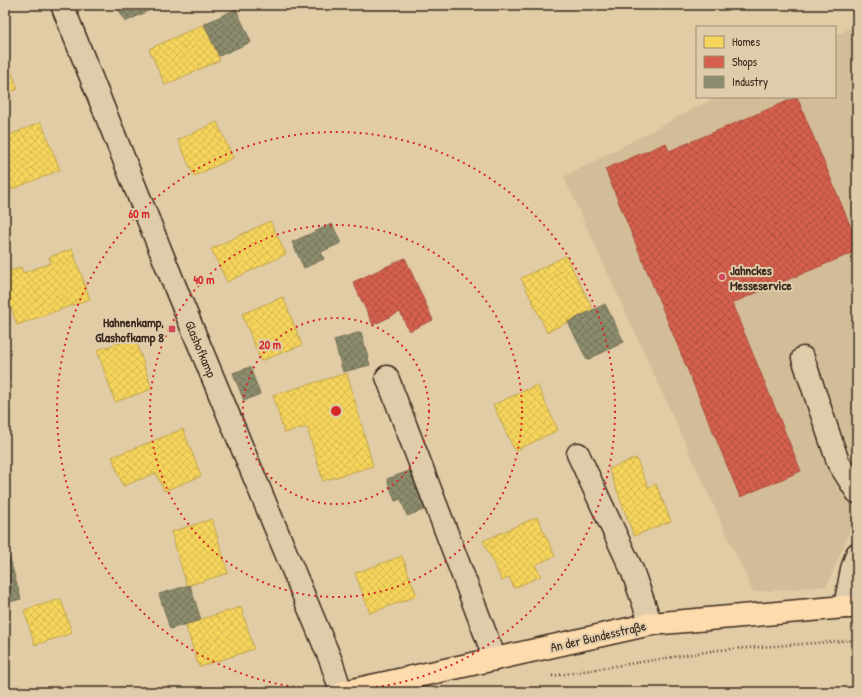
<svg xmlns="http://www.w3.org/2000/svg" width="862" height="697" font-family="'Patrick Hand',sans-serif">
  <defs>
    <pattern id="homes-cross-hatch" width="8" height="8" patternUnits="userSpaceOnUse"><rect width="8" height="8" fill="#f6d55c"/><path d="M0 0l8 8M0 8l8-8" fill="none" stroke="#d4b750"/></pattern>
    <pattern id="shops-cross-hatch" width="8" height="8" patternUnits="userSpaceOnUse"><rect width="8" height="8" fill="#d6604d"/><path d="M0 0l8 8M0 8l8-8" fill="none" stroke="#af4f3f"/></pattern>
    <pattern id="industry-cross-hatch" width="8" height="8" patternUnits="userSpaceOnUse"><rect width="8" height="8" fill="#8c8c6e"/><path d="M0 0l8 8M0 8l8-8" fill="none" stroke="#74735a"/></pattern>
  </defs>
  <rect width="100%" height="100%" fill="#e1cca6"/>
  <filter id="ink" filterUnits="userSpaceOnUse"><feTurbulence type="fractalNoise" baseFrequency=".025" numOctaves="2"/><feDisplacementMap in="SourceGraphic" scale="8" xChannelSelector="R" yChannelSelector="G"/><feConvolveMatrix kernelMatrix="1 2 1 2 8 2 1 2 1" color-interpolation-filters="sRGB"/></filter>
  <g filter="url(#ink)">
    <!-- built -->
    <path fill="#d3bd98" d="M857 24V513L827 586 753 592 564 177 716 97H835V36Z"/>
    <!-- homes -->
    <g fill="url(#homes-cross-hatch)" stroke="#bea249">
      <path d="M204 24 220 60 165 85 149 49Z"/>
      <path d="M5 55 18 89 5 94Z"/>
      <path d="M41 122 60 170 5 192V148L9 147 5 137Z"/>
      <path d="M217 122 233 158 194 176 178 140Z"/>
      <path d="M270 221 286 254 227 282 211 249Z"/>
      <path d="M72 249 90 299 17 325 5 289V273L21 267 23 273 51 263 49 257Z"/>
      <path d="M566 256 593 310 547 332 521 278Z"/>
      <path d="M283 297 302 345 261 361 242 314Z"/>
      <path d="M135 338 152 389 115 402 97 350Z"/>
      <path d="M347 373 373 466 323 481 307 427 284 433 273 395Z"/>
      <path d="M537 385 558 430 515 451 493 405Z"/>
      <path d="M183 429 201 476 164 491 156 473 123 486 112 457Z"/>
      <path d="M636 458 648 487 656 484 671 521 634 536 609 469Z"/>
      <path d="M537 517 555 556 535 565 541 576 514 588 509 577 502 581 483 541Z"/>
      <path d="M212 519 228 573 187 586 171 532Z"/>
      <path d="M402 556 417 596 370 613 355 573Z"/>
      <path d="M61 599 72 633 35 645 24 610Z"/>
      <path d="M241 607 254 649 199 667 185 624Z"/>
    </g>
    <!-- shops -->
    <g fill="url(#shops-cross-hatch)" stroke="#a8503f">
      <path d="M797 97 857 242V251L732 303 801 471 740 497 605 169 666 143 669 151Z"/>
      <path d="M405 258 433 320 409 331 400 312 373 325 353 282Z"/>
    </g>
    <!-- industry -->
    <g fill="url(#industry-cross-hatch)" stroke="#746f56">
      <path d="M117 5H151L152 9 125 22Z"/>
      <path d="M236 9 251 42 219 56 204 24Z"/>
      <path d="M332 224 341 243 321 252 324 259 304 268 292 242Z"/>
      <path d="M605 304 624 342 587 360 568 322Z"/>
      <path d="M361 332 370 365 343 372 334 340Z"/>
      <path d="M250 367 260 394 244 401 233 373Z"/>
      <path d="M412 470 426 509 407 516 401 499 395 501 387 479Z"/>
      <path d="M9 556 21 599 5 603V557Z"/>
      <path d="M190 585 201 620 170 629 159 594Z"/>
    </g>
    <g fill="none" stroke-linecap="round" stroke-linejoin="round">
      <!-- minor casing -->
      <g stroke="#3b2a1e" stroke-width="25">
        <g id="minor">
          <path d="M62 5 178 294 331 661 341 692"/>
          <path d="M803 358 838 462 857 492"/>
          <path d="M387 377 495 659"/>
          <path d="M578 454 632 570 651 624"/>
          <path d="M845 607 852 569 857 554"/>
        </g>
      </g>
      <!-- major casing -->
      <g stroke="#3b2a1e" stroke-width="25">
        <path id="major" d="M344 692 495 659 651 624 845 607H857"/>
      </g>
      <!-- path -->
      <path stroke="#3b2a1e" stroke-width="2.5" stroke-dasharray="1 3" stroke-linecap="butt" d="M552 676 718 650 857 640"/>
      <!-- minor -->
      <use href="#minor" stroke="#dfccaa" stroke-width="22"/>
      <!-- major -->
      <use href="#major" stroke="#fedbac" stroke-width="22"/>
    </g>
  </g>
  <!-- distance rings -->
  <g fill="none" stroke="#d62828" stroke-width="2" stroke-dasharray="2 4">
    <circle cx="336" cy="411" r="93"/>
    <circle cx="336" cy="411" r="186"/>
    <circle cx="336" cy="411" r="279"/>
  </g>
  <!-- markers -->
  <g fill="#d1495b" stroke="#dfccaa" stroke-width="1.5">
    <circle cx="722" cy="277" r="4"/>
    <rect x="168" y="325" width="8" height="8" rx="2"/>
  </g>
  <g text-anchor="middle" stroke-width="4" stroke-linejoin="round" paint-order="stroke">
    <!-- poi labels -->
    <g font-size="13" font-weight="bold" fill="#3b2a1e" stroke="#dfccaa" text-anchor="start">
      <text x="730" y="275">Jahnckes<tspan x="730" dy="15">Messeservice</tspan></text>
      <text x="164" y="327" text-anchor="end">Hahnenkamp,<tspan x="164" dy="15">Glashofkamp 8</tspan></text>
    </g>
    <!-- street labels -->
    <g font-size="13" fill="#3b2a1e" stroke="#dfccaa">
      <text transform="translate(201 349) rotate(67)" y="5">Glashofkamp</text>
      <text transform="translate(598 636) rotate(-13)" y="5">An der Bundesstraße</text>
    </g>
  </g>
  <circle cx="336" cy="411" r="6" fill="#d62828" stroke="#dfccaa" stroke-width="2"/>
  <g font-size="12" text-anchor="middle" font-weight="bold" fill="#d62828" stroke="#dfccaa" stroke-width="4" stroke-linejoin="round" paint-order="stroke">
    <text x="139" y="218">60 m</text>
    <text x="204" y="284">40 m</text>
    <text x="270" y="349">20 m</text>
  </g>
  <!-- margin -->
  <rect width="862" height="697" fill="none" stroke="#dfccaa" stroke-width="20"/>
  <rect x="10" y="10" width="842" height="677" fill="none" stroke="#3b2a1e" stroke-width="1.5" filter="url(#ink)"/>
  <!-- legend -->
  <rect x="696" y="26" width="140" height="72" fill="#dfccaa" stroke="#9d8b72"/>
  <rect x="704" y="36" width="20" height="12" fill="#f6d55c" stroke="#9d8b72"/>
  <text x="732" y="46" font-size="12" fill="#3b2a1e">Homes</text>
  <rect x="704" y="56" width="20" height="12" fill="#d6604d" stroke="#9d8b72"/>
  <text x="732" y="66" font-size="12" fill="#3b2a1e">Shops</text>
  <rect x="704" y="76" width="20" height="12" fill="#8c8c6e" stroke="#9d8b72"/>
  <text x="732" y="86" font-size="12" fill="#3b2a1e">Industry</text>
</svg>
